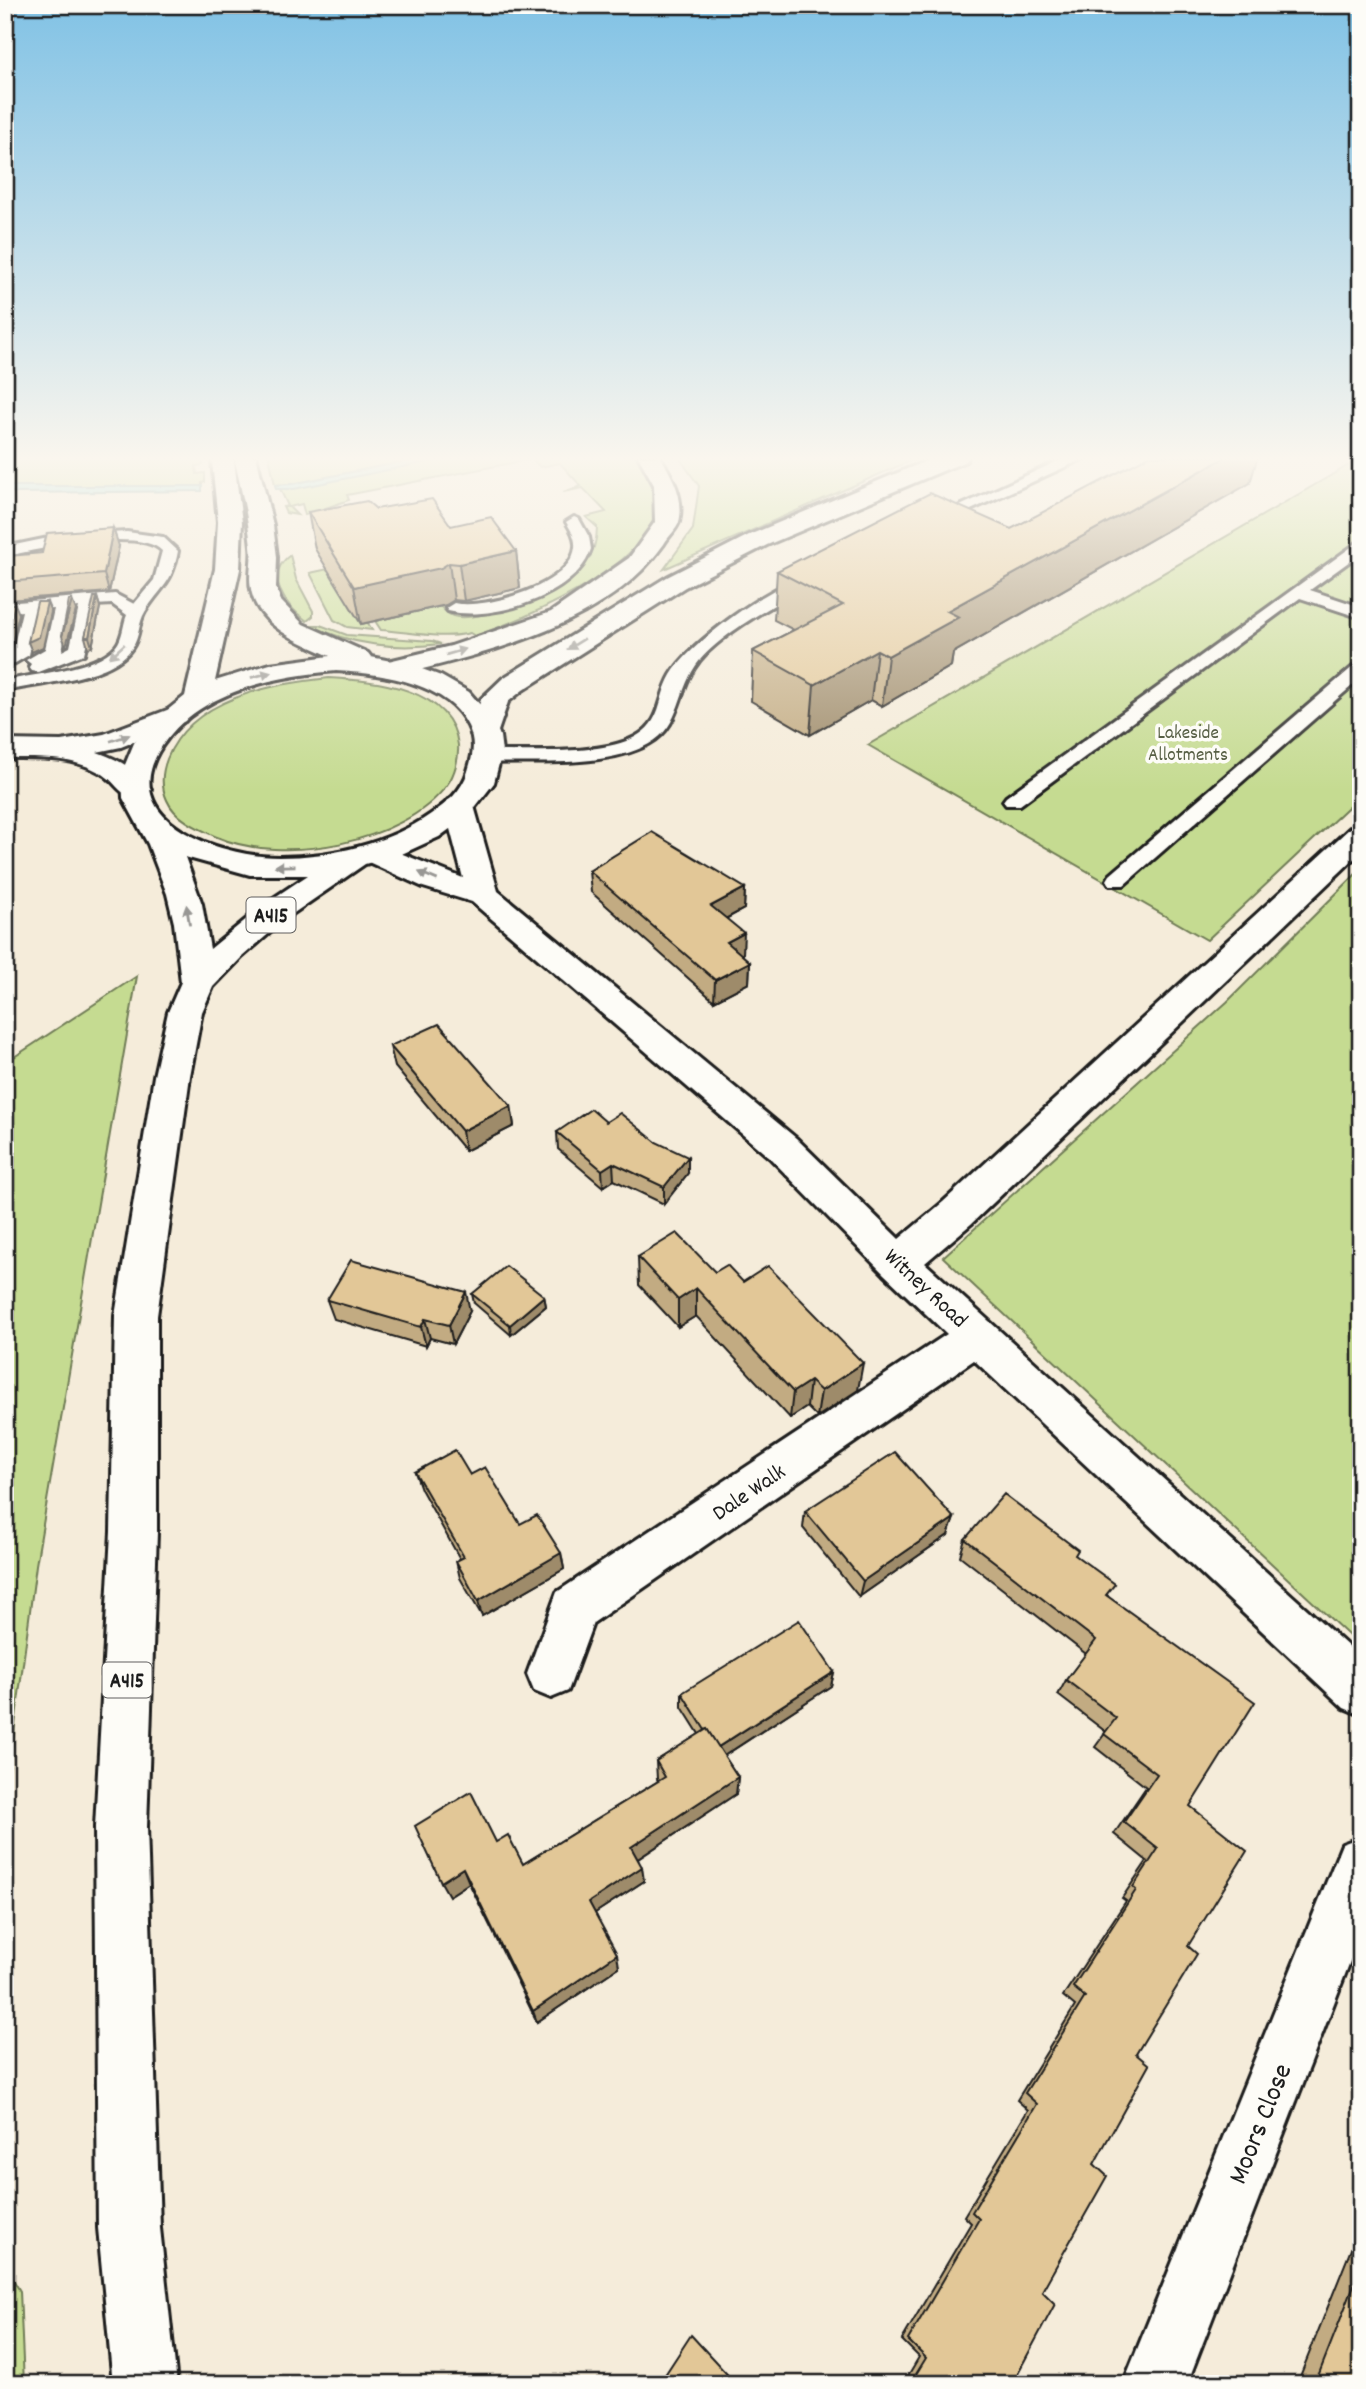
<svg xmlns="http://www.w3.org/2000/svg" width="1366" height="2389" font-family="Dekko,sans-serif">
  <rect width="100%" height="100%" fill="#f5ecda"/>
  <filter id="ink" filterUnits="userSpaceOnUse"><feTurbulence type="fractalNoise" baseFrequency=".0143" numOctaves="2"/><feDisplacementMap in="SourceGraphic" scale="14" xChannelSelector="R" yChannelSelector="G"/><feConvolveMatrix kernelMatrix="1 2 1 2 8 2 1 2 1" color-interpolation-filters="sRGB"/></filter>
  <g filter="url(#ink)">
    <!-- green -->
    <g fill="#c5db91" stroke="#707c56" stroke-width="2">
      <path d="M5 456H201L203 465 196 466 197 474 205 473V482L202 483V486H5Z"/>
      <path d="M269 456H432L292 484 275 485Z"/>
      <path d="M457 456H638C649 473 660 490 656 511 643 570 526 618 475 636L470 633C443 640 410 632 381 630L375 621 440 606C444 610 447 614 453 616 481 625 568 585 586 562 594 552 597 540 597 527L586 517 606 512 583 488 563 492 581 486 560 463 540 467 532 459 347 495 349 500 305 515 302 504 289 507 297 515 286 513 283 507 288 506 280 489Z"/>
      <path d="M678 456H921L664 569 693 529 699 486Z"/>
      <path d="M1361 458V795L1207 940 868 745Z"/>
      <path d="M290 555 296 579 313 611V616L307 621C285 606 263 576 290 555Z"/>
      <path d="M328 569 368 623 372 630 347 627 334 620 310 573Z"/>
      <path d="M311 625H320L347 635 432 641 441 644C397 650 349 645 311 625Z"/>
      <path d="M329 678C375 681 451 687 458 745 459 758 455 774 447 785 403 844 282 865 217 837 199 829 175 819 167 800 161 787 162 772 167 759 191 698 271 684 329 678Z"/>
      <path d="M1361 869V1647L943 1257 1227 1002Z"/>
      <path d="M137 976 36 1565 5 1801V1063Z"/>
      <path d="M5 2266 20 2291 24 2384H5Z"/>
    </g>
    <!-- water -->
    <g fill="#87d7e0" stroke="#5c8c92" stroke-width="2">
      <path d="M432 456H457L294 489H276L275 485 292 484Z"/>
      <path d="M5 486H202V491L17 493 5 491Z"/>
    </g>
    <g fill="none" stroke-linecap="round" stroke-linejoin="round">
      <!-- lane casing -->
      <g stroke="#1c1c1c" stroke-width="6">
        <g id="lane">
          <path d="M1069 456H1089L940 524 935 526 927 521Z"/>
          <path d="M574 517 579 519 589 537 591 549C577 596 491 622 448 611L446 608 454 603C485 610 572 585 575 547 576 538 571 530 566 522Z"/>
          <path d="M127 532 163 537 178 551C172 585 161 586 145 612 138 623 140 637 132 648 111 679 40 683 5 691V681C36 673 95 670 116 646 123 638 123 624 127 615L112 604 95 605 84 654 38 672 32 671 29 667 31 664 26 660 45 649 54 609 39 610 29 655 5 669V657L12 653 22 611 5 613V603L115 594 134 604 154 580 162 551C140 527 36 549 5 557V547L58 536ZM79 607 70 647 62 651 70 608Z"/>
          <path d="M1361 540V553L1310 590 1361 607V618L1300 598 1020 805H1006L1003 801 1006 797Z"/>
          <path d="M804 577 812 582 810 585C777 603 724 632 700 660 676 689 683 725 649 744 606 768 535 761 486 763L477 757 486 751C528 750 599 756 635 737 663 722 657 699 671 675 689 644 769 586 804 577Z"/>
          <path d="M1361 664V678L1124 885H1110L1107 880 1110 875 1355 665Z"/>
        </g>
      </g>
      <!-- street casing -->
      <g stroke="#1c1c1c" stroke-width="6">
        <g id="street">
          <path d="M175 707 185 709 189 715 185 721 121 747 97 752C119 760 137 769 151 789L146 795C120 802 120 784 101 773 72 756 38 758 5 758V740L61 741 104 734Z"/>
          <path d="M459 797 470 800 474 806 498 891 796 1138 899 1239 943 1202 1350 828 1361 826V852L971 1224 925 1263 1361 1658V1715L1344 1708 974 1360 593 1623 568 1691 551 1698 534 1691 527 1674 557 1592 947 1334 884 1274 770 1158 472 902 423 887 364 860 359 853 364 846 375 843 463 878 444 806 448 800Z"/>
          <path d="M1361 1837V1933L1187 2384H1123L1342 1844Z"/>
        </g>
      </g>
      <!-- primary casing -->
      <g stroke="#1c1c1c" stroke-width="6">
        <path id="primary" d="M215 456H231L234 461 242 522 240 569 215 681 270 664 330 656C300 642 257 626 251 589 248 575 253 560 251 546 248 516 240 486 234 456H256L273 525 277 557 276 588 281 601 303 624 368 653 371 657 411 665 441 676 469 692 494 721 500 736 502 752 494 783 469 815 439 837 404 853 365 864 288 917 242 957 213 987 202 1012 190 1076 157 1316V1532L147 1827 160 2228 177 2384H113L98 2228 95 1827 111 1532 115 1316 154 1076 168 1012 181 982 174 923 167 894 148 844 123 798 122 772 134 743 149 725 185 696 215 569 218 522 212 461ZM336 671C378 673 448 682 468 726 476 742 473 755 468 771 462 791 447 803 431 814 388 844 331 857 279 857 224 857 112 822 162 746 198 691 276 676 336 671ZM185 857 250 875H308L266 903 210 949 202 904Z"/>
      </g>
      <!-- highway casing -->
      <g stroke="#1c1c1c" stroke-width="6">
        <g id="highway">
          <path d="M638 456H660C672 476 685 498 679 522 677 529 668 537 664 544 606 627 484 654 390 677L380 675 376 669 380 663 451 646 551 612 629 558 655 522 654 485Z"/>
          <path d="M938 456H969L966 461 767 545 685 587 523 690 508 702 495 740 485 743 475 740 471 734 481 699 503 678 667 577 749 535Z"/>
        </g>
      </g>
      <!-- lane -->
      <use href="#lane" fill="#fdfcf7" fill-rule="evenodd"/>
      <!-- street -->
      <use href="#street" fill="#fdfcf7" fill-rule="evenodd"/>
      <!-- primary -->
      <use href="#primary" fill="#fdfcf7" fill-rule="evenodd"/>
      <!-- highway -->
      <use href="#highway" fill="#fdfcf7" fill-rule="evenodd"/>
    </g>
    <!-- wall -->
    <g fill="#c2ab82" stroke="#1c1c1c" stroke-width="2">
      <path d="M1250 483 953 653 951 666 882 706 871 700 810 735 751 701 753 651 794 630 774 620 777 571 1011 529Z"/>
      <path d="M308 512 451 526 516 551 520 588 464 601 454 600 446 605 361 624 315 549Z"/>
      <path d="M119 546 109 592 8 600 5 592V569L42 553Z"/>
      <path d="M97 597 100 607 92 647 88 648 85 637Z"/>
      <path d="M589 871 745 888 744 909 726 919 743 954 742 955 750 962 749 983 714 1001 591 892Z"/>
      <path d="M390 1046 511 1106 514 1126 465 1151 395 1067Z"/>
      <path d="M606 1122 688 1173 664 1204 614 1180 603 1187 558 1149 557 1132Z"/>
      <path d="M638 1257 715 1272 743 1282 858 1390 817 1417 807 1407 790 1418 696 1316 678 1327 639 1285Z"/>
      <path d="M472 1294 544 1296 546 1306 511 1335 474 1303Z"/>
      <path d="M327 1300 470 1311 453 1344 430 1338 426 1346 334 1319Z"/>
      <path d="M415 1472 470 1475 520 1524 561 1553 564 1569 482 1616 460 1578 456 1561 460 1559 421 1489Z"/>
      <path d="M805 1511 954 1518 948 1535 859 1597 803 1528Z"/>
      <path d="M965 1539 1075 1555 1108 1596 1190 1806 1188 1946 1136 2054 1094 2164 1042 2291 1012 2384H903L919 2357 902 2340 971 2223 964 2216 1028 2110 1017 2100 1075 2006 1063 1996 1126 1901 1122 1898 1147 1861 1114 1834 1146 1787 1095 1747 1106 1732 1058 1695 1066 1680 1086 1654 960 1556Z"/>
      <path d="M834 1672 831 1686 724 1756 738 1777 736 1794 638 1859 644 1881 595 1913 619 1967 537 2022 469 1883 449 1896 496 1842 523 1864 658 1781 657 1779 656 1761 699 1734 682 1707V1693Z"/>
      <path d="M1361 2224V2384H1297Z"/>
    </g>
    <!-- shaded-wall -->
    <g fill="#9e8b6a" stroke="#1c1c1c" stroke-width="2">
      <path d="M1228 456H1258L1250 483 953 653 951 666 882 706 888 656 947 611Z"/>
      <path d="M113 528 119 546 109 592 104 574Z"/>
      <path d="M516 551 520 588 464 601 459 564Z"/>
      <path d="M449 563 454 600 446 605 361 624 354 587Z"/>
      <path d="M97 597 100 607 92 647 89 637Z"/>
      <path d="M72 600 76 610 66 646 62 636Z"/>
      <path d="M47 602 51 612 43 647 32 652 28 642Z"/>
      <path d="M15 604 19 614 10 651 5 654V641Z"/>
      <path d="M877 650 871 700 810 735 814 685Z"/>
      <path d="M745 888 744 909 710 927 711 906Z"/>
      <path d="M744 933 743 954 726 963 727 942Z"/>
      <path d="M750 962 749 983 714 1001 715 980Z"/>
      <path d="M511 1106 514 1126 465 1151 462 1131Z"/>
      <path d="M688 1157V1173L664 1204V1187Z"/>
      <path d="M613 1163 614 1180 603 1187 602 1170Z"/>
      <path d="M696 1288V1316L678 1327V1300Z"/>
      <path d="M466 1292 470 1311 453 1344 449 1325Z"/>
      <path d="M544 1296 546 1306 511 1335 510 1325Z"/>
      <path d="M425 1319 430 1338 426 1346 421 1327Z"/>
      <path d="M863 1363 858 1390 817 1417 821 1391Z"/>
      <path d="M810 1381 807 1407 790 1418 793 1392Z"/>
      <path d="M954 1518 948 1535 859 1597 863 1581Z"/>
      <path d="M561 1553 564 1569 482 1616 478 1601Z"/>
      <path d="M834 1672 831 1686 716 1761 717 1748Z"/>
      <path d="M738 1777 736 1794 633 1862 631 1847Z"/>
      <path d="M642 1867 644 1881 592 1915 589 1902Z"/>
      <path d="M463 1868 469 1883 449 1896 441 1882Z"/>
      <path d="M617 1954 619 1967 537 2022 533 2011Z"/>
    </g>
    <!-- building -->
    <g fill="#e2c797" stroke="#1c1c1c" stroke-width="2">
      <path d="M1149 456H1228L947 611 959 617 888 656 877 650 814 685 753 651 843 605 777 571 930 493 1011 529Z"/>
      <path d="M432 499 451 526 491 517 516 551 459 564 449 563 441 568 354 587 308 512 367 501 376 509Z"/>
      <path d="M113 528 104 574 5 582V569L9 556 42 553 47 533Z"/>
      <path d="M94 597H97L89 637H85Z"/>
      <path d="M69 600H72L62 636Z"/>
      <path d="M37 602H47L39 637 28 642Z"/>
      <path d="M5 604H15L5 641Z"/>
      <path d="M652 832 745 888 711 906 744 933 727 942 750 962 715 980 589 871Z"/>
      <path d="M439 1024 511 1106 462 1131 390 1046Z"/>
      <path d="M591 1109 606 1122 620 1113 656 1142 688 1157 664 1187 613 1163 602 1170 557 1132Z"/>
      <path d="M677 1233 715 1272 727 1265 743 1282 768 1266 863 1363 821 1391 810 1381 793 1392 696 1288 678 1300 638 1257Z"/>
      <path d="M351 1260 466 1292 449 1325 425 1319 421 1327 327 1300Z"/>
      <path d="M506 1266 544 1296 510 1325 472 1294Z"/>
      <path d="M455 1450 470 1475 485 1467 520 1524 537 1515 561 1553 478 1601 456 1561 464 1557 415 1472Z"/>
      <path d="M895 1452 954 1518 863 1581 805 1511Z"/>
      <path d="M1004 1494 1078 1550 1075 1555 1115 1584 1106 1595 1255 1702 1190 1806 1247 1851 1188 1946 1197 1954 1136 2054 1149 2065 1094 2164 1107 2176 1042 2291 1055 2304 1012 2384H910L926 2358 908 2340 979 2219 972 2212 1037 2104 1025 2093 1085 1997 1073 1987 1136 1890 1133 1887 1158 1849 1124 1822 1157 1774 1104 1734 1116 1718 1066 1680 1096 1640 965 1539Z"/>
      <path d="M799 1620 834 1672 718 1747 707 1729 705 1730 682 1693Z"/>
      <path d="M707 1729 738 1777 631 1847 642 1867 589 1902 617 1954 533 2011 463 1868 441 1882 415 1826 471 1792 496 1842 508 1835 523 1864 665 1777 656 1761Z"/>
      <path d="M1361 2267V2384H1315Z"/>
      <path d="M691 2335 736 2384H659Z"/>
    </g>
    <!-- one-way arrows -->
    <defs><path id="oneway-solid" d="M-6-.8H1V-3.2L6.5 0L1 3.2V.8H-6Z" transform="scale(1.75)"/></defs>
    <g fill="#989794">
      <use href="#oneway-solid" transform="translate(576 644) rotate(148)"/>
      <use href="#oneway-solid" transform="translate(117 651) rotate(138)"/>
      <use href="#oneway-solid" transform="translate(456 652) rotate(-16)"/>
      <use href="#oneway-solid" transform="translate(261 675) rotate(-14)"/>
      <use href="#oneway-solid" transform="translate(120 738) rotate(-18)"/>
      <use href="#oneway-solid" transform="translate(285 866) rotate(179)"/>
      <use href="#oneway-solid" transform="translate(428 876) rotate(-157)"/>
      <use href="#oneway-solid" transform="translate(188 915) rotate(-99)"/>
    </g>
  </g>
  <!-- sky -->
  <linearGradient id="sky" x2="0" y2="1"><stop stop-color="#81c2e5"/><stop offset="0.58" stop-color="#faf6ee"/><stop offset="1" stop-color="#faf6ee" stop-opacity="0"/></linearGradient>
  <rect width="1366" height="791" fill="url(#sky)"/>
  <g text-anchor="middle" stroke-width="7" stroke-linejoin="round" paint-order="stroke">
    <!-- far-park labels -->
    <g font-size="19" fill="#575f45" stroke="#fdfcf7">
      <text x="1188" y="738">Lakeside<tspan x="1188" dy="22">Allotments</tspan></text>
    </g>
    <!-- shield labels -->
    <g fill="#fdfcf7" stroke="#605f5e" stroke-width="2">
      <rect x="246.5" y="897.5" width="49" height="35" rx="5"/>
      <rect x="102.5" y="1662.5" width="49" height="35" rx="5"/>
    </g>
    <g font-size="21" font-weight="bold" fill="#1c1c1c">
      <text x="271" y="922">A415</text>
      <text x="127" y="1687">A415</text>
    </g>
    <!-- street labels -->
    <g font-size="23" fill="#1c1c1c" stroke="#fdfcf7">
      <text transform="translate(927 1287) rotate(43)" y="8">Witney Road</text>
      <text transform="translate(748 1491) rotate(-34)" y="8">Dale Walk</text>
    </g>
    <!-- near-street labels -->
    <g font-size="28" fill="#1c1c1c" stroke="#fdfcf7">
      <text transform="translate(1258 2123) rotate(-68)" y="10">Moors Close</text>
    </g>
  </g>
  <!-- margin -->
  <rect width="1366" height="2389" fill="none" stroke="#fdfcf7" stroke-width="28"/>
  <rect x="14" y="14" width="1338" height="2361" fill="none" stroke="#1c1c1c" stroke-width="2.5" filter="url(#ink)"/>
</svg>
